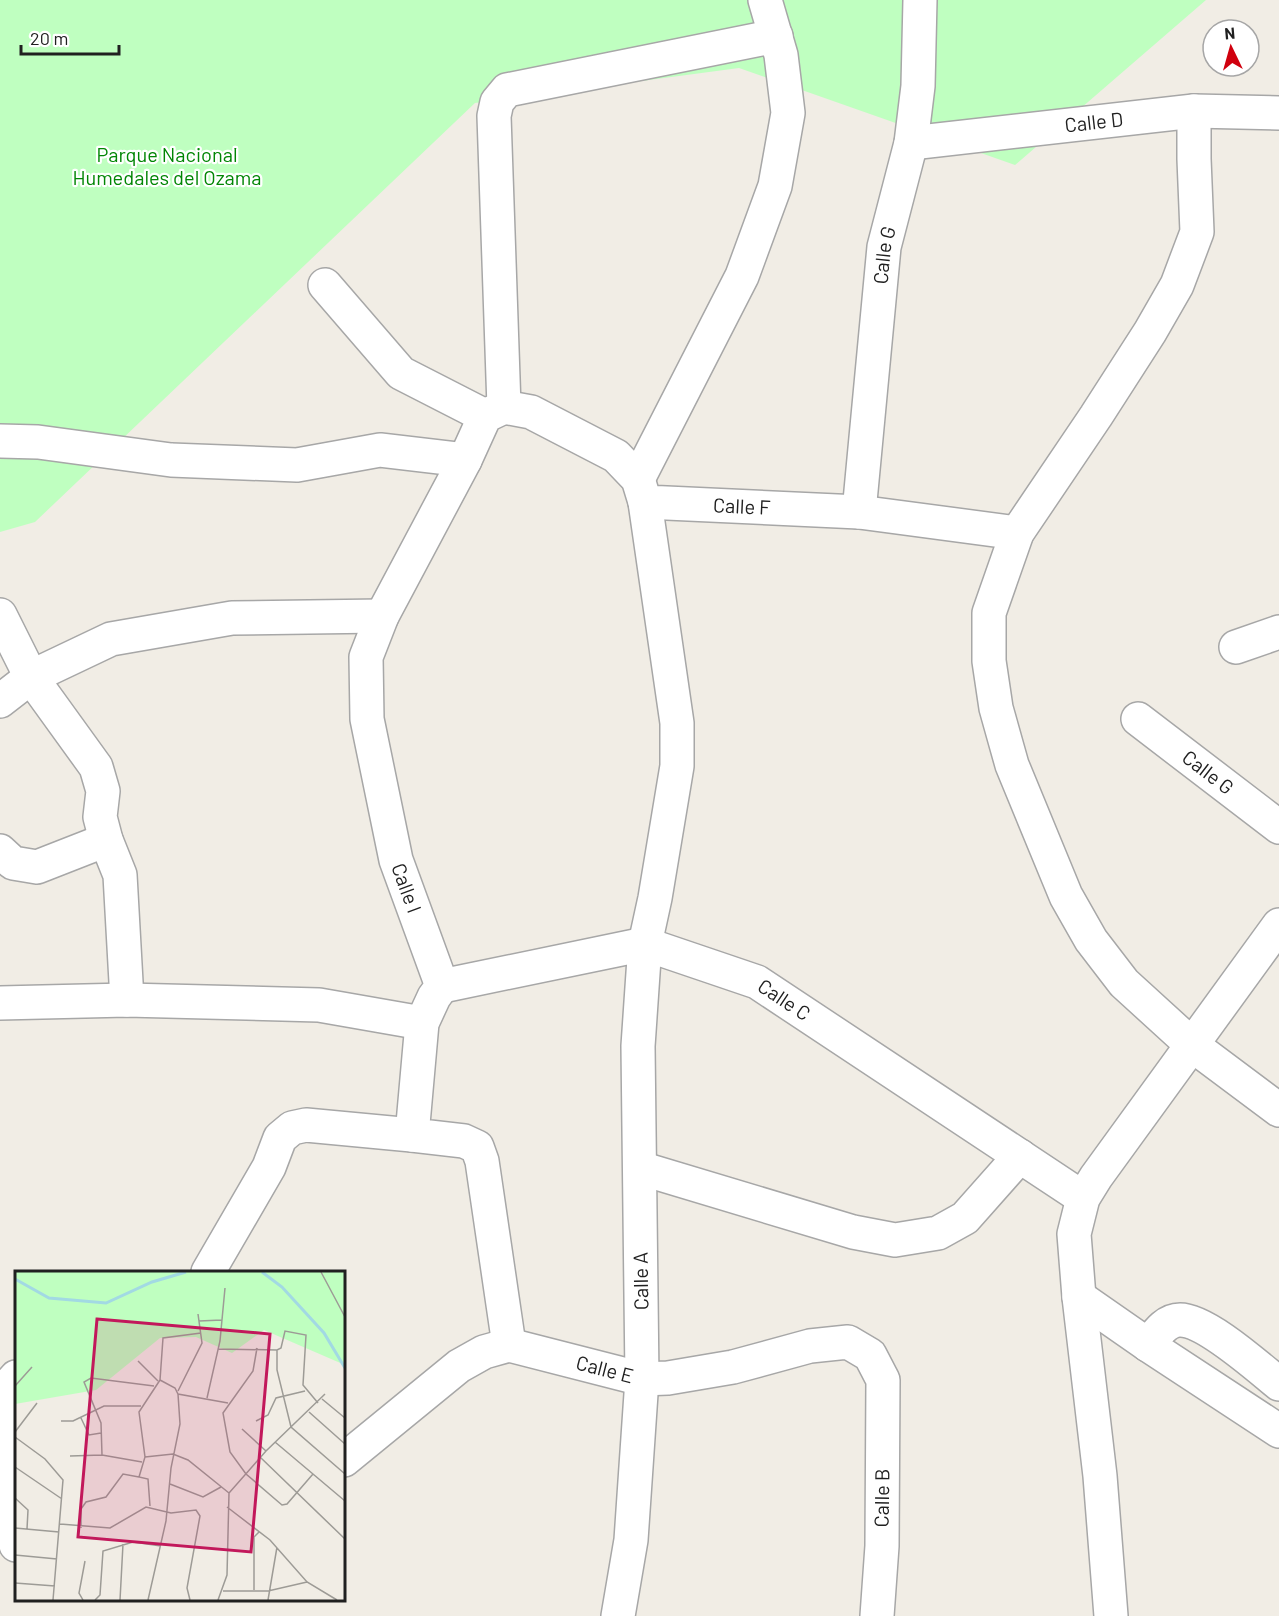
<svg xmlns="http://www.w3.org/2000/svg" width="1279" height="1616" font-family="Barlow,sans-serif">
  <rect width="100%" height="100%" fill="#f1ede5"/>
  <!-- park -->
  <path fill="#bfffc0" d="M0 0H1206L1015 165 739 68 475 103 35 522 0 532Z"/>
  <g fill="none" stroke-linecap="round" stroke-linejoin="round">
    <!-- minor casing -->
    <g stroke="#a7a7a7" stroke-width="36">
      <g id="minor">
        <path d="M1194 111V159L1197 232 1177 285 1150 332 1096 416 1017 533 989 613V661L996 708 1012 765 1066 896 1091 940 1124 983 1192 1045 1279 1110"/>
        <path id="s1" d="M911 143 1194 111 1279 113"/>
        <path d="M325 285 401 373 485 416"/>
        <path id="s2" d="M504 407 485 416 465 460 382 616 366 657 367 719 396 860 442 986 434 997 422 1023 412 1135 464 1141 477 1147 482 1161 509 1345"/>
        <path d="M504 407 494 116 497 102 507 90 776 36"/>
        <path id="s3" d="M504 407 531 412 616 456 638 479 645 502 859 512 1017 533"/>
        <path d="M0 441 38 442 171 460 297 465 380 450 465 460"/>
        <path d="M638 479 742 276 775 186 788 113 781 55 765 0"/>
        <path id="s4" d="M859 512 884 247 911 143 918 86 920 0"/>
        <path d="M0 615 31 677 96 767 103 791 100 817 106 840 120 875 127 1000"/>
        <path d="M1236 647 1279 632"/>
        <path d="M0 701 31 677 111 639 232 618 382 616"/>
        <path id="s5" d="M1138 719 1279 827"/>
        <path d="M0 851 13 863 37 867 106 840"/>
        <path id="s6" d="M442 986 645 944 757 982 1083 1198"/>
        <path d="M0 1003 127 1000 319 1005 422 1023"/>
        <path d="M640 1168 853 1232 895 1240 938 1233 965 1218 1020 1156"/>
        <path d="M208 1272 269 1167 280 1138 292 1128 306 1125 412 1135"/>
        <path d="M1079 1297 1148 1345 1279 1431"/>
        <path d="M1148 1345C1156 1335 1165 1320 1180 1320 1206 1320 1258 1367 1279 1384"/>
        <path d="M16 1377 9 1385 4 1410 16 1545"/>
        <path id="s7" d="M344 1460 459 1366 484 1352 509 1345 642 1379 668 1378 733 1367 810 1346 848 1342 870 1355 883 1380 882 1546 877 1616"/>
        <path d="M618 1616 631 1540 642 1379 638 1046 645 944 655 898 677 766V723L645 502"/>
        <path d="M1111 1616 1100 1476 1079 1297 1074 1234 1083 1198 1096 1177 1279 925"/>
      </g>
    </g>
    <!-- minor -->
    <use href="#minor" stroke="#fff" stroke-width="33"/>
  </g>
  <g text-anchor="middle" stroke-width="4.5" stroke-linejoin="round" paint-order="stroke">
    <!-- street labels -->
    <g font-size="20" fill="#202020" stroke="#fff">
      <text dy="7" stroke="none"><textPath href="#s1" startOffset="184">Calle D</textPath></text>
      <text dy="7" stroke="none"><textPath href="#s4" startOffset="258">Calle G</textPath></text>
      <text dy="7" stroke="none"><textPath href="#s3" startOffset="276">Calle F</textPath></text>
      <text dy="7" stroke="none"><textPath href="#s5" startOffset="88">Calle G</textPath></text>
      <text dy="7" stroke="none"><textPath href="#s2" startOffset="526">Calle I</textPath></text>
      <text dy="7" stroke="none"><textPath href="#s6" startOffset="358">Calle C</textPath></text>
      <text transform="translate(641 1281) rotate(-91)" y="7">Calle A</text>
      <text dy="7" stroke="none"><textPath href="#s7" startOffset="302">Calle E</textPath></text>
      <text transform="translate(882 1498) rotate(-89)" y="7">Calle B</text>
    </g>
    <!-- park labels -->
    <g font-size="20" fill="#018604" stroke="#fff">
      <text x="167" y="162">Parque Nacional<tspan x="167" dy="23">Humedales del Ozama</tspan></text>
    </g>
  </g>
  <!-- overview -->
  <g transform="translate(15 1271)">
    <rect width="330" height="330" fill="#f1ede5"/>
    <path d="M0 1H330V94L249 59 217 82 181 66 145 67 81 119 0 133Z" fill="#bfffc0"/>
    <path fill="none" stroke="#a2d9e3" stroke-width="3" d="M247 1 267 16 309 62 330 97M0 8 34 27 91 32 137 11 171 1"/>
    <path fill="none" stroke="#9d9b96" stroke-width="1.5" d="M306 1 330 46M184 50 207 49M242 77 238 100 208 142 215 181 231 203 267 234 272 233 298 203M203 78 262 79M123 90 143 110M145 109 148 67 186 62M145 109 160 117 163 123 213 132M0 115 17 96M163 120 187 72 183 43M192 127 205 70 210 17M307 128 330 147M303 132 288 114 291 64 270 60 266 77 262 79V99L276 156 330 203M294 141 330 173M66 147 74 164 86 162M46 150H58L89 135H126M241 150 253 144 261 127 290 120M227 158 251 180M0 161 22 132M0 166 30 188 48 209 38 329M260 171 330 230M87 184 86 152 69 111 76 107 139 115M55 185 87 184 127 191M130 186 158 183 173 189 214 222M245 186 330 268M0 196 47 228M155 213 188 226 206 216M0 227 13 239 12 258M135 235 133 208 124 206 130 186 124 141 145 109M212 236 255 269 292 311 322 329M45 253 95 257 131 236 156 242 181 239 185 245 172 317 175 329M0 257 44 261M66 257V238L71 231 91 226 108 203 124 206M0 284 42 288M0 312 40 315M239 319V266L244 261M208 320H253L292 311M68 329 64 322 70 290M80 329 85 324 88 280 118 271 146 275M105 329 108 273M133 329 151 250 156 197 165 153 163 123M203 329 212 304 214 222 251 180 310 123M253 329 262 276"/>
    <path fill="#c2185b" fill-opacity="0.15" stroke="#c2185b" stroke-width="3" d="M82 48 255 63 236 281 63 266Z"/>
    <rect width="330" height="330" fill="none" stroke="#202020" stroke-width="3"/>
  </g>
  <!-- north arrow -->
  <g transform="translate(1231 48) rotate(355)"><circle r="28" fill="#ffffff" stroke="#a6a6a6" stroke-width="1.5"/>
  <path d="M0-4.5L10 22L0 15L-10 22Z" fill="#d0000e"/>
  <text y="-9" font-size="16" font-weight="bold" text-anchor="middle" fill="#202020">N</text>
  </g>
  <!-- scale -->
  <path d="M21 45v9h98v-9" fill="none" stroke="#202020" stroke-width="3"/>
  <text x="30" y="45" font-size="18" fill="#202020" stroke="#ffffff" stroke-width="4.5" paint-order="stroke">20 m</text>
</svg>
